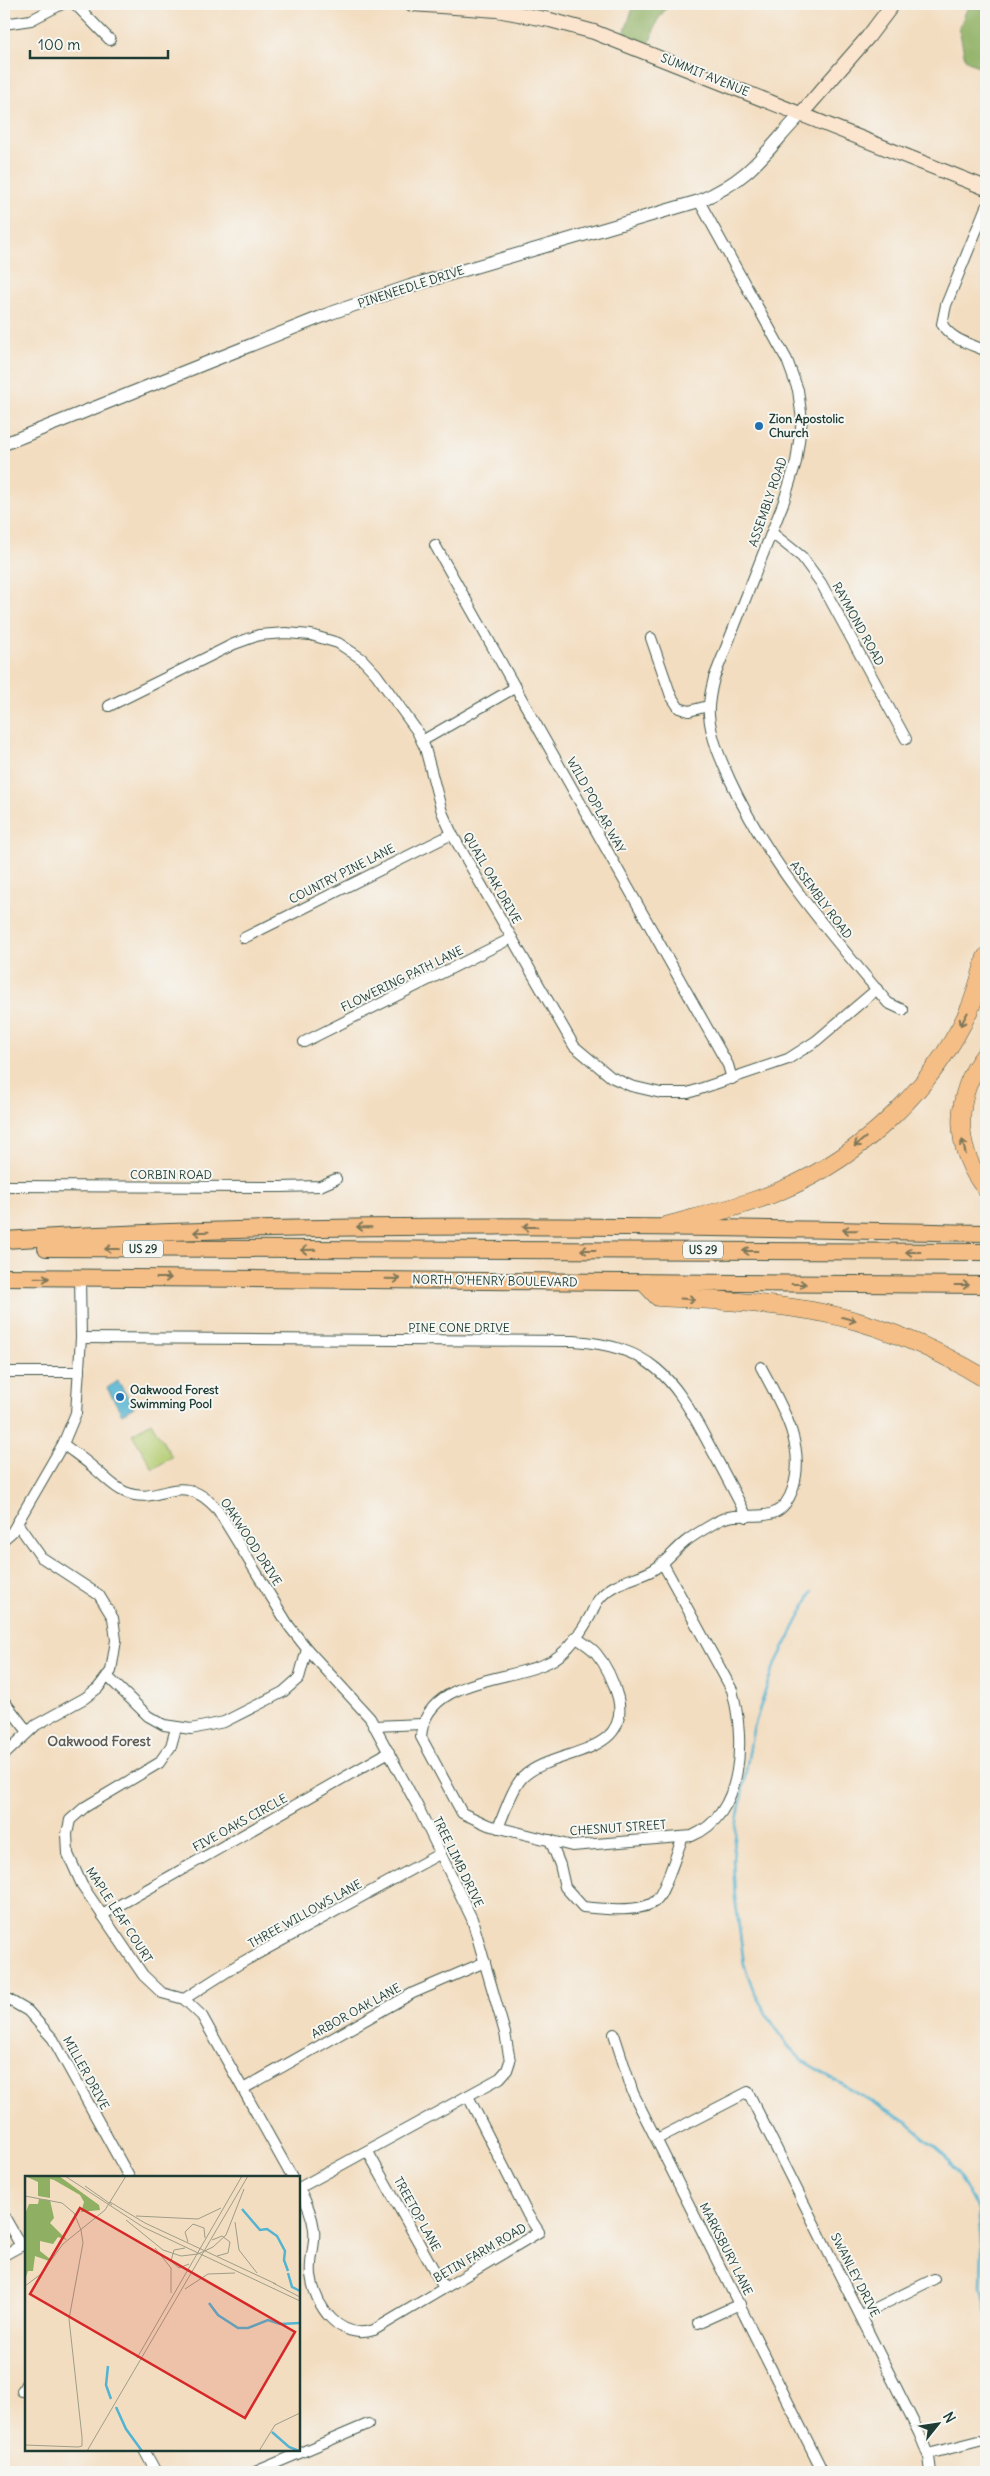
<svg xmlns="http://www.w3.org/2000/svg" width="990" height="2476" font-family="Delius,sans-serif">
  <rect width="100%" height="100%" fill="#f6f6f2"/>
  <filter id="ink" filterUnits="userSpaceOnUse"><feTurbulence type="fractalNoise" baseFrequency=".02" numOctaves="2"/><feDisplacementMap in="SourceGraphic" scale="10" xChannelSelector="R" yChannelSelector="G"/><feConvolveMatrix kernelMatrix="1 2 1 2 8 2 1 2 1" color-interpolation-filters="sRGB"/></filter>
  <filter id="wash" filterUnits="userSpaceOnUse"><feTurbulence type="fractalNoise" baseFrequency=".0096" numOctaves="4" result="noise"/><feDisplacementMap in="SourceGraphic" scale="20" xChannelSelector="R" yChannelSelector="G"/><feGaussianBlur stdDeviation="1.12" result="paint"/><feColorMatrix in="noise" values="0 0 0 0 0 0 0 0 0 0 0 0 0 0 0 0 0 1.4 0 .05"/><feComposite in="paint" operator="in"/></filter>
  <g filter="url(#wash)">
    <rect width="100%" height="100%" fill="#f3ddc0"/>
    <!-- green -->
    <path fill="#b4cc71" stroke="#6a8452" d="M151 1422 172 1457 153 1469 132 1434Z"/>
    <!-- forest -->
    <g fill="#8fb063" stroke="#57764c">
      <path d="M634 4H669L657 21 649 45 624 34Z"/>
      <path d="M969 4H974L986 11V71L965 59 959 28Z"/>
    </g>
    <!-- water -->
    <path fill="#53b4d1" stroke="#397882" d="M118 1381 134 1407 122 1414 107 1388Z"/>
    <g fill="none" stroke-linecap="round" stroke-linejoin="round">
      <!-- stream -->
      <path stroke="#53b4d1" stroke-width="2.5" d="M812 1592 771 1673 753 1730 736 1828 733 1859 735 1897 744 1964 754 1992 767 2015 789 2047 803 2061 906 2122 944 2154 963 2182 978 2210 982 2253 981 2286 986 2313"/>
    </g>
  </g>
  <g filter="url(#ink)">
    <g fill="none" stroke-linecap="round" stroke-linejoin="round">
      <!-- minor casing -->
      <g stroke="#3f5549" stroke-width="12">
        <g id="minor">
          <path d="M75 4 110 40"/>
          <path d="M4 24 31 20 62 4"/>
          <path d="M699 201 787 360 798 390 802 420 796 462 784 501 714 678C711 690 708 702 709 715 711 738 721 760 730 780 769 864 829 933 888 1003L903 1010"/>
          <path d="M986 207 946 305 942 324C951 340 971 344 986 351"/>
          <path d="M772 533 802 557 821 583 906 739"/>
          <path d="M435 545 728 1065 732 1079"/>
          <path d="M651 638 671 696 679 708 689 711 708 706"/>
          <path d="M109 706 234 644 259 635 286 633 311 635 338 643 362 659 376 674 417 731 425 748 442 812 452 834 574 1046 611 1077 631 1086 661 1093H688L788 1059 816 1041 877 989"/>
          <path d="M422 741 516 687"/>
          <path d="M244 938 452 834"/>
          <path d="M304 1042 512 938"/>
          <path d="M4 1186 281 1187 320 1186 336 1179"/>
          <path d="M81 1338 574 1341C649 1346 673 1376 706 1439 720 1465 734 1491 747 1517"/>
          <path d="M4 1372H79"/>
          <path d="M63 1444C73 1452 84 1459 94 1468 104 1476 113 1487 125 1492 161 1508 178 1466 218 1510L289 1626 307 1649 299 1678 283 1692 224 1722 191 1729 164 1725 148 1716 107 1676"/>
          <path d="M4 1539 12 1532 63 1444 76 1413 81 1338 80 1278"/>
          <path d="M662 1562 732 1690C745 1737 745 1813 692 1836L572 1846 488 1825 462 1813 421 1737C425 1677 510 1682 549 1662 566 1654 580 1634 589 1618 593 1611 595 1603 600 1598 614 1581 635 1580 653 1570 665 1563 674 1551 685 1542 695 1534 708 1527 720 1520 745 1507 779 1532 793 1488 807 1445 780 1403 761 1367"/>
          <path d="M4 1701 28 1732"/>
          <path d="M374 1726 422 1724"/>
          <path d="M176 1728 171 1746 159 1763 85 1807 70 1820 67 1834 68 1854 82 1885 143 1975 162 1993 184 1999 202 2016 292 2177"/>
          <path d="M4 1755 36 1725 85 1698 98 1688 111 1671 116 1640 113 1618 99 1595 41 1557 17 1523"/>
          <path d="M498 1828C504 1814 513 1786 523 1777 553 1748 631 1757 618 1698 614 1683 606 1665 596 1653 591 1647 582 1642 575 1637"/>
          <path d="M550 1840 560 1865 565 1887 583 1907C601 1909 647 1914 658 1898 666 1888 677 1851 683 1837"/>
          <path d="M102 1915 389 1752"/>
          <path d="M4 1997 28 2011 53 2039 129 2177"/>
          <path d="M184 1999 239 1964 441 1853"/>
          <path d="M614 2034 633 2093 823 2472"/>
          <path d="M243 2089 413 1993 485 1962"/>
          <path d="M657 2139 748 2092 919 2433 929 2457 931 2472"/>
          <path d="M368 2152 444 2288"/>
          <path d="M299 2188 500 2078 507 2070 510 2061 505 2033 472 1919 418 1807 370 1718 307 1649"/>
          <path d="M299 2189C306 2201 312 2214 314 2229 316 2244 309 2259 311 2275 315 2307 340 2341 374 2330L539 2232 528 2215 468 2096"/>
          <path d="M4 2216 21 2246"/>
          <path d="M4 2255 26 2243"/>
          <path d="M862 2315 934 2279"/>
          <path d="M698 2323 740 2304"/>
          <path d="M22 2391 26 2384"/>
          <path d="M144 2450 156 2472"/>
          <path d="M928 2454 979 2441"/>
          <path d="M255 2472 368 2424"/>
        </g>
      </g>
      <!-- tertiary casing -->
      <g stroke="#3f5549" stroke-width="14">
        <path id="tertiary" d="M4 444 331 313 410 286 699 201C752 178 764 153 801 114"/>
      </g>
      <!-- secondary casing -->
      <g stroke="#3f5549" stroke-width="16">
        <g id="secondary">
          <path d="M412 4 497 10 550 20 594 32 986 188"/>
          <path d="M801 114 868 37 893 4"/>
        </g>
      </g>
      <!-- trunk casing -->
      <g stroke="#3f5549" stroke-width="18">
        <g id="trunk">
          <path d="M4 1240C331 1220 659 1226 986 1233"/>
          <path d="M46 1248 986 1252"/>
          <path d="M4 1277 986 1285"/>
        </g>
      </g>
      <!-- motorway casing -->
      <g stroke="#3f5549" stroke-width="19">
        <g id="motorway">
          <path d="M986 1053C953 1095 953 1148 986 1189"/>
          <path d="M666 1226C705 1215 745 1206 782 1190 861 1157 935 1086 970 1008 977 991 981 974 986 957"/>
          <path d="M645 1283 658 1297C710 1300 762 1302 813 1311 875 1322 933 1347 986 1379"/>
        </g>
      </g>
      <!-- minor -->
      <use href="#minor" stroke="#fff" stroke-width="10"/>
      <!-- tertiary -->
      <use href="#tertiary" stroke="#fff" stroke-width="12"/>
      <!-- secondary -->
      <use href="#secondary" stroke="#fbe5cf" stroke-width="14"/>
      <!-- trunk -->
      <use href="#trunk" stroke="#f5be86" stroke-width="16"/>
      <!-- motorway -->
      <use href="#motorway" stroke="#f5be86" stroke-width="18"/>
    </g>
    <!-- one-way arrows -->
    <defs><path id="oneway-shaft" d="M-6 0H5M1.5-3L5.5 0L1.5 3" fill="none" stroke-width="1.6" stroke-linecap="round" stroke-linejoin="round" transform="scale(1.25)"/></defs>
    <g stroke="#7f7759">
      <use href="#oneway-shaft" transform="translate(964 1019) rotate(119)"/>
      <use href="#oneway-shaft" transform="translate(860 1142) rotate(141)"/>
      <use href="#oneway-shaft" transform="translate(964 1147) rotate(-104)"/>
      <use href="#oneway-shaft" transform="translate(364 1227) rotate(-179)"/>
      <use href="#oneway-shaft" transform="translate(530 1227) rotate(180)"/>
      <use href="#oneway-shaft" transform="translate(850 1230) rotate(-179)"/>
      <use href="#oneway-shaft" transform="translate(201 1232) rotate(178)"/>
      <use href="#oneway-shaft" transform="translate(112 1249) rotate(-180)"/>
      <use href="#oneway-shaft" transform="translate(308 1250) rotate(179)"/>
      <use href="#oneway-shaft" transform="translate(588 1250) rotate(-180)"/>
      <use href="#oneway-shaft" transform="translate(750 1251) rotate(-180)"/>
      <use href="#oneway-shaft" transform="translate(913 1252) rotate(-180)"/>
      <use href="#oneway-shaft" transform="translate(42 1278) rotate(1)"/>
      <use href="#oneway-shaft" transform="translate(164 1278)"/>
      <use href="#oneway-shaft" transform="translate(393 1279) rotate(1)"/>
      <use href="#oneway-shaft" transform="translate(799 1284)"/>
      <use href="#oneway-shaft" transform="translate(962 1285)"/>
      <use href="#oneway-shaft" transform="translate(688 1299) rotate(4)"/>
      <use href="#oneway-shaft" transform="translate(849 1319) rotate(15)"/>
    </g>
  </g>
  <!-- markers -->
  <g fill="#1f6fb2" stroke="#f6f6f2" stroke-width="2">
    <circle cx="759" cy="426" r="5"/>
    <circle cx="120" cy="1397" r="5"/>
  </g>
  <g text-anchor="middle" stroke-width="4" stroke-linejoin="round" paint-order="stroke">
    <!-- shield labels -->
    <g fill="#f6f6f2" stroke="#60746d" stroke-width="1">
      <rect x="123" y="1240.5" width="40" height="17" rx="4"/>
      <rect x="683" y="1241.5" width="40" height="17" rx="4"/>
    </g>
    <g font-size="11" font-weight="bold" fill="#1f3d34">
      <text x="143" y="1253">US 29</text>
      <text x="703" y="1254">US 29</text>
    </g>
    <!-- street labels -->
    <g font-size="12" fill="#1f3d34" stroke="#f6f6f2">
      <text transform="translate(705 75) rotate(22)" y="4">SUMMIT AVENUE</text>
      <text transform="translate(411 287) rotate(-18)" y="4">PINENEEDLE DRIVE</text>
      <text transform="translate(768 502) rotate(-71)" y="4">ASSEMBLY ROAD</text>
      <text transform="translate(858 624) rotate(61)" y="4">RAYMOND ROAD</text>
      <text transform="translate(596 805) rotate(61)" y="4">WILD POPLAR WAY</text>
      <text transform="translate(342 874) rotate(-27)" y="4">COUNTRY PINE LANE</text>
      <text transform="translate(492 878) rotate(60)" y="4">QUAIL OAK DRIVE</text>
      <text transform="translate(821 900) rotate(53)" y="4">ASSEMBLY ROAD</text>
      <text transform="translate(402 979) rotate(-26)" y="4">FLOWERING PATH LANE</text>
      <text x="171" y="1179">CORBIN ROAD</text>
      <text transform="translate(495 1281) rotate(1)" y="4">NORTH O'HENRY BOULEVARD</text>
      <text x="459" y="1332">PINE CONE DRIVE</text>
      <text transform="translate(251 1542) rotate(57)" y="4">OAKWOOD DRIVE</text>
      <text transform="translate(240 1823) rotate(-29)" y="4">FIVE OAKS CIRCLE</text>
      <text transform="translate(618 1828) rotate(-4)" y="4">CHESNUT STREET</text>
      <text transform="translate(458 1862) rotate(64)" y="4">TREE LIMB DRIVE</text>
      <text transform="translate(305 1914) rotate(-29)" y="4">THREE WILLOWS LANE</text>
      <text transform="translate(119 1915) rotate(57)" y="4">MAPLE LEAF COURT</text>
      <text transform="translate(356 2011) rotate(-29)" y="4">ARBOR OAK LANE</text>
      <text transform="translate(86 2073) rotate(61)" y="4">MILLER DRIVE</text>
      <text transform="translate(417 2214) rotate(61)" y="4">TREETOP LANE</text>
      <text transform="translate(726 2249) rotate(63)" y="4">MARKSBURY LANE</text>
      <text transform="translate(480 2253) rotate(-30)" y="4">BETIN FARM ROAD</text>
      <text transform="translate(855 2275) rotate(63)" y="4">SWANLEY DRIVE</text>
    </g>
    <!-- poi labels -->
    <g font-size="12" font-weight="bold" fill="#1f3d34" stroke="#f6f6f2" text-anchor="start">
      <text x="769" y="423">Zion Apostolic<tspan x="769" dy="14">Church</tspan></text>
      <text x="130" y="1394">Oakwood Forest<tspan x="130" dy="14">Swimming Pool</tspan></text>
    </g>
    <!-- neighbourhood labels -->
    <g font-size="14" font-weight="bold" fill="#5f5c55" stroke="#f6f6f2">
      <text x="99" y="1746">Oakwood Forest</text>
    </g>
  </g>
  <!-- overview -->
  <g transform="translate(25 2176)">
    <rect width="275" height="275" fill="#f3ddc0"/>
    <path d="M0 0H34L74 29 75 34 56 36 59 26 55 19 29 4 25 3V22L13 20V6ZM14 23 25 24 29 42 25 47 42 64 33 61 28 68 15 65V75L25 83 24 85 10 80 8 95H3L0 104V38L4 28H13Z" fill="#8fb063"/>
    <path fill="none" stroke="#53b4d1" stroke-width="2.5" d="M217 33 235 54 242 53 252 60 260 75 259 84 263 95M263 97 267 111 275 115M184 127 193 139 213 152H223L243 144 255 148 275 147M83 190 81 209 86 223M91 231 101 253 117 275M247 256 264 271 274 275"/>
    <path fill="none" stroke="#9e9d88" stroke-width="1" d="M40 0 118 51 275 125M60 10 87 29M0 20 37 27 49 37 56 54M85 26 120 47 251 108M111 40 173 43 196 32M101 44 138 74 156 80 173 78 188 71 201 59 219 13M210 46 214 74 232 97M187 64 197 60 205 66 203 77 192 80M163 66 160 56 168 48 179 52 180 62M130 72 146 92V117M160 72 149 74 146 85 154 92 164 88M248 107 275 121M0 110 16 98 38 68 80 34 101 0M160 113 183 98 210 97M112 182 217 0M0 269 53 271M53 271 57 270V261L44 143 58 67 56 54M62 275 223 0M234 275 250 249 275 237"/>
    <path fill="#d62828" fill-opacity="0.15" stroke="#d62828" stroke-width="2.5" d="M55 32 270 156 220 242 5 118Z"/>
    <rect width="275" height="275" fill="none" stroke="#1f3d34" stroke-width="2.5"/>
  </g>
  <!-- margin -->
  <rect width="990" height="2476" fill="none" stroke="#f6f6f2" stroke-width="20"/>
  <!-- north arrow -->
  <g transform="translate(938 2424) rotate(60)" stroke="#f6f6f2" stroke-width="4" paint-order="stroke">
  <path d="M0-4L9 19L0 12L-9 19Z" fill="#1f3d34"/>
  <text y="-8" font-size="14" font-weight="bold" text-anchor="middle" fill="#1f3d34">N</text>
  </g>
  <!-- scale -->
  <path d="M30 50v8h138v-8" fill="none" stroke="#1f3d34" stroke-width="2.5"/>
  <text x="38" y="50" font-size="15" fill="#1f3d34" stroke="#f6f6f2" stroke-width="4" paint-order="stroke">100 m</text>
</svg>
